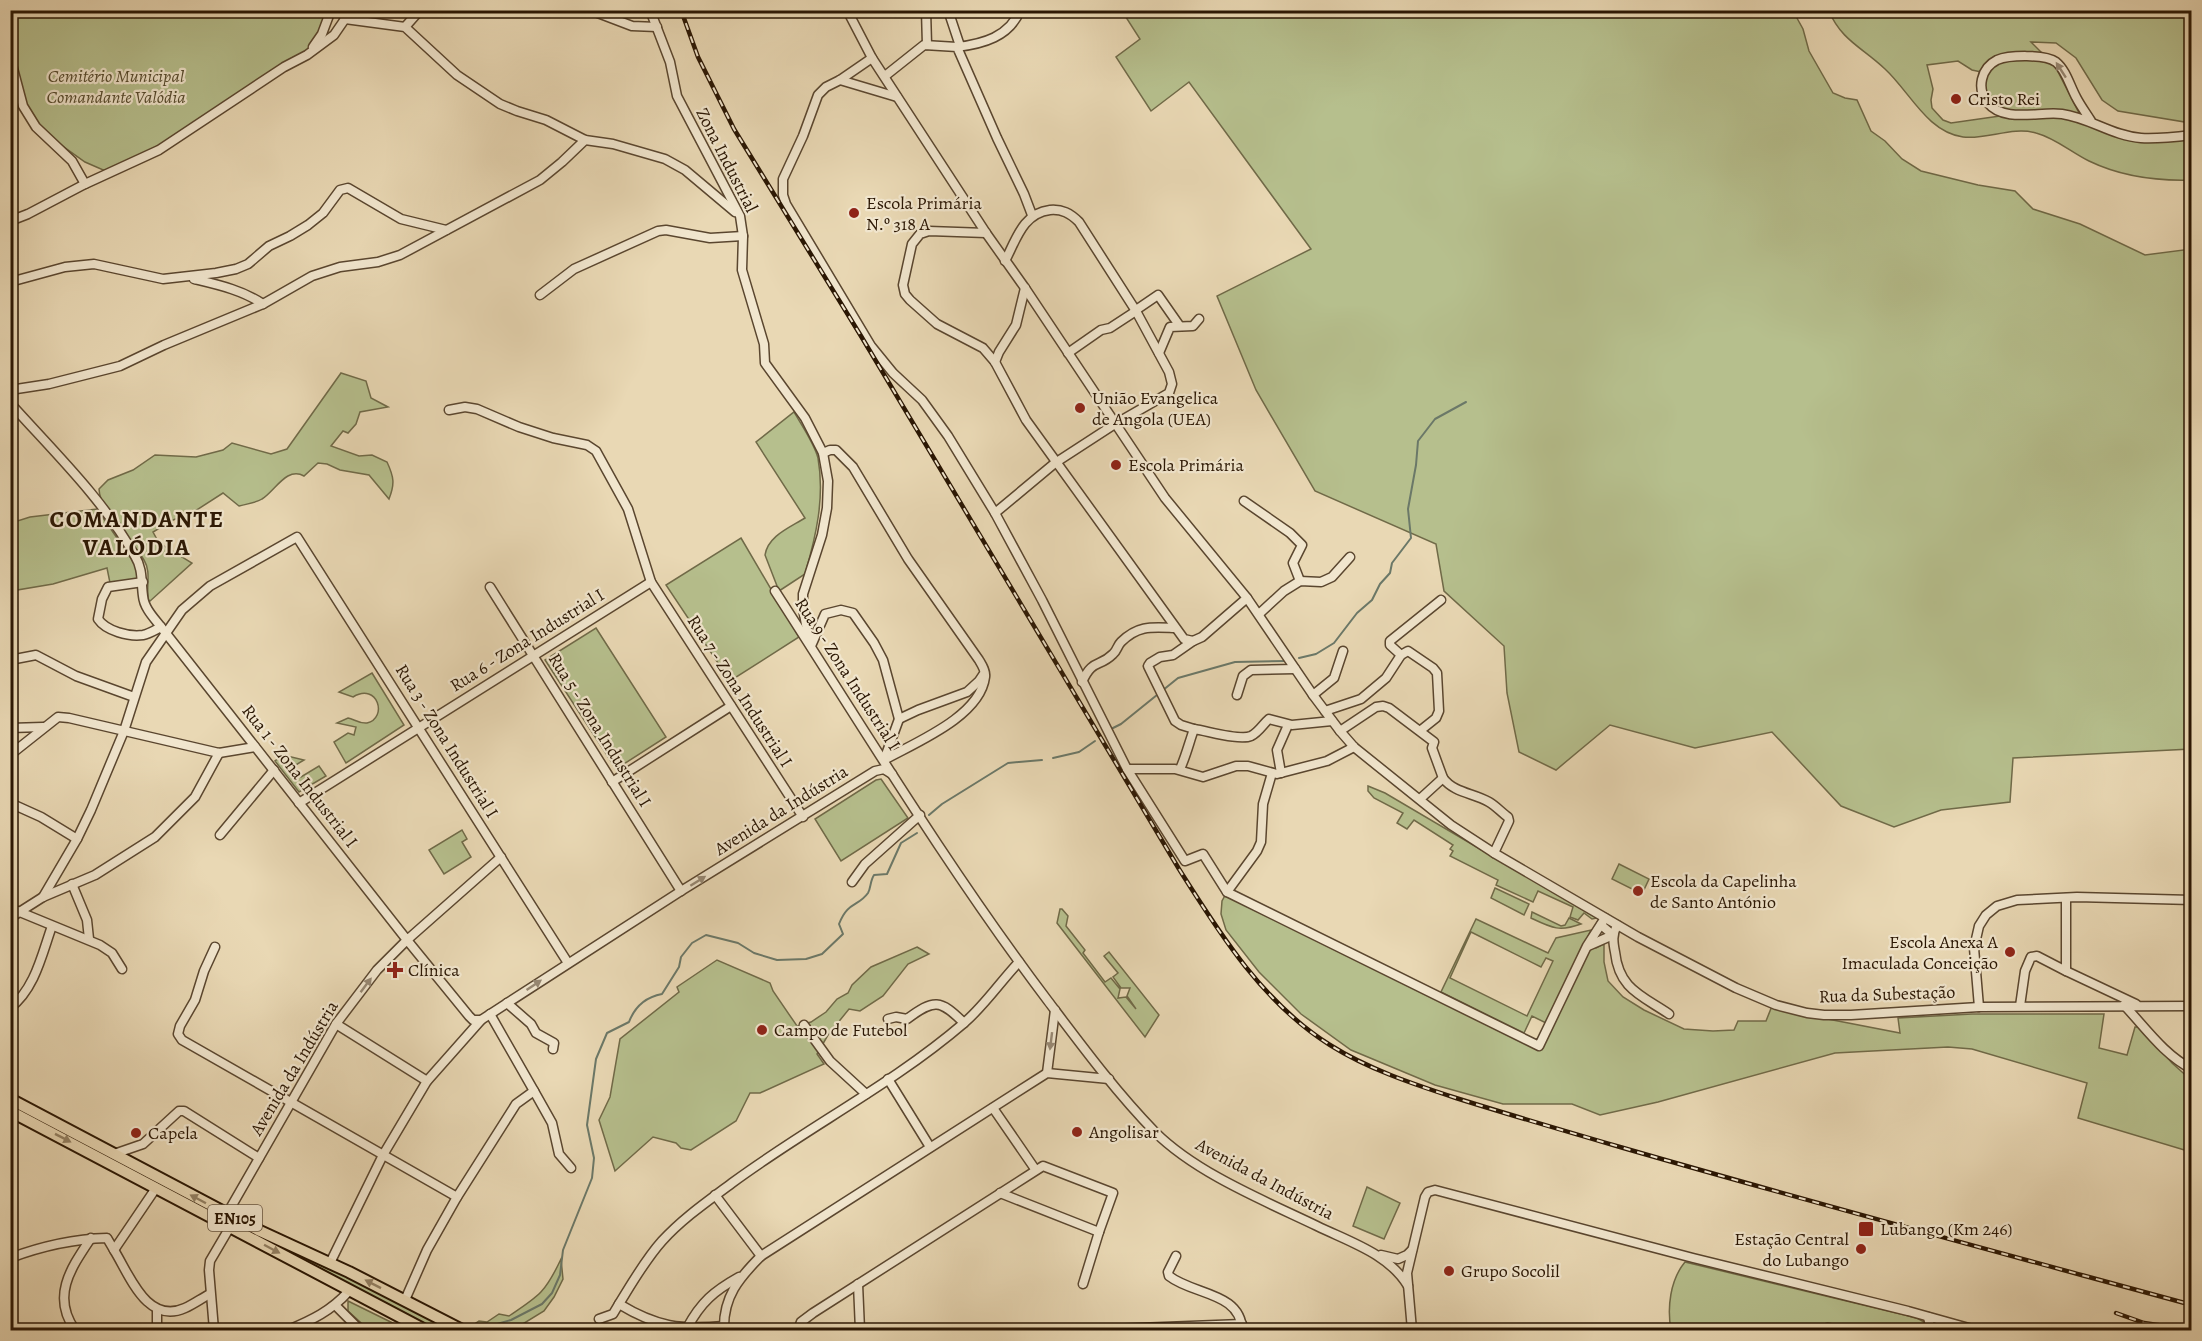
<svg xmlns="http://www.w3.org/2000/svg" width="2202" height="1341" font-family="Alegreya,serif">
  <rect width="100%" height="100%" fill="#e9d8b4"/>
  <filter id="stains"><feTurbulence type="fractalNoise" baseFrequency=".00333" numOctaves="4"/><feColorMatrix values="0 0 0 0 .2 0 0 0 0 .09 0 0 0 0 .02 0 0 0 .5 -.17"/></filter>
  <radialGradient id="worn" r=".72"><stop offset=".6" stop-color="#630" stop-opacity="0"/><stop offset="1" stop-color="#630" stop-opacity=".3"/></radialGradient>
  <!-- green -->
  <g fill="#b6bf8d" stroke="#706a48" stroke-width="1.5" fill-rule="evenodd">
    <path d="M10 11H331L307 55 159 150 110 173 85 162 36 127 23 106 11 57Z"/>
    <path d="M1122 11H1793L1803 29 1809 51 1833 93 1845 98 1857 100 1871 131 1885 141 1902 159 1921 171 1978 185 2015 191 2033 209 2080 224 2145 255 2191 249V749L2013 758 2010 802 1941 810 1894 827 1841 806 1772 732 1695 748 1610 725 1556 770 1519 752 1507 693 1504 646 1444 591 1436 544 1315 491 1256 390 1217 296 1311 249 1189 82 1151 111 1116 57 1140 39Z"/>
    <path d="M1829 11H2191V123L2118 111 2102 100 2076 58 2056 43 2031 42 2046 57 2000 59 1981 72 1972 70 1958 61 1927 65 1933 89 1931 100 1932 108 1943 120 1951 123 2014 114H2050L2124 135H2191V180C2157 181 2120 176 2089 161 2071 152 2055 138 2036 133 2012 126 1987 140 1963 137 1927 132 1910 92 1885 69 1863 48 1841 40 1829 11Z"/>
    <path d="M2028 59 2046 60 2054 64 2079 113C2066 115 2016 114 2005 111 1983 105 1976 71 2000 62 2008 59 2019 60 2028 59Z"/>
    <path d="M341 373 366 381 371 398 388 407 360 412 356 424 348 433 343 431 331 446 359 456 372 455 387 462C394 477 395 484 389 499L369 475 340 470 327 464 318 463 304 476C287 466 275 491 262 499 256 503 246 504 239 506L223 493 192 513 173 520 153 532 159 543 192 563 149 602C145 588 152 573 144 560 132 540 100 512 99 489L108 480 133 470 155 455 196 457 223 450 232 443 271 454 287 449Z"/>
    <path d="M794 412C802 426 814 443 818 458 825 498 816 536 805 574L779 591 765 555C768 536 789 528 805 518L756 442Z"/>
    <path d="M97 509 135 564 138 579 110 583 107 568 53 584 11 591V523L30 517Z"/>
    <path d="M741 538 799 637 730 681 666 585Z"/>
    <path d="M596 628 666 737 616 769 545 660Z"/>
    <path d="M372 673 404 725 346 763 334 742 348 733 354 735 356 727 337 723 348 718C354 719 359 724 367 723 388 718 378 682 353 697L339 692Z"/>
    <path d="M283 755 304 760 294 766 301 777 319 766 326 776 299 792 275 761Z"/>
    <path d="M881 779 908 818 841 861 815 819 876 780Z"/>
    <path d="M1368 786 1385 793 1597 918 1592 919 1584 913 1578 920 1570 917 1573 907 1538 891 1533 902 1496 885 1498 880 1450 856 1453 851 1450 849 1453 845 1414 820 1407 829 1397 823 1403 813 1374 798 1368 791Z"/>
    <path d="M462 830 467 839 462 842 471 857 444 874 429 850Z"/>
    <path d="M1619 864 1649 879 1642 894 1612 879Z"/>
    <path d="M1495 888 1529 904 1524 915 1491 898Z"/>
    <path d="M1227 892 1539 1046 1587 946 1596 948 1604 944V962L1608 981 1623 997 1644 1010 1684 1029 1713 1031 1734 1030 1738 1021H1766L1772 1006 1807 1015 1900 1033 1898 1018 1972 1014H2104L2099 1048 2127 1055 2135 1027H2141L2172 1063 2191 1080V1152L2078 1118 2087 1083 1972 1049 1948 1047 1835 1053 1658 1102 1600 1115 1572 1104H1503L1435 1085 1351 1050 1301 1014 1259 972 1226 930 1221 914 1222 901Z"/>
    <path d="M1060 909H1062L1068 916 1066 926 1085 950 1083 953 1105 982 1111 978 1120 989 1118 998 1126 997 1136 1009 1127 996 1130 988H1121L1113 977 1118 973 1104 956 1109 952 1159 1015 1145 1037 1057 923Z"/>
    <path d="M1532 912 1561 926 1565 925 1569 918 1581 924C1559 932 1552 928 1531 918Z"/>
    <path d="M1476 919 1548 953 1556 938 1591 930 1546 1023 1532 1016 1524 1033 1441 992ZM1471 932 1541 967 1546 958 1553 961 1527 1016 1450 978Z"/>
    <path d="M917 947 929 954 908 964 883 996 860 1011 849 1009 828 1035 817 1054 824 1064 760 1093H750L736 1121 691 1150 681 1148 676 1143 653 1137 615 1171 599 1120 610 1097 620 1039 679 992 677 987 717 960 770 983 773 991 797 1026 811 1022 826 1012 837 999 848 993 852 985 871 967Z"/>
    <path d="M1367 1187 1400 1203 1384 1239 1353 1226Z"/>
    <path d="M249 1232 354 1278 453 1330H434Z"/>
    <path d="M561 1259 563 1279 554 1297 544 1311 513 1330H476L470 1327 479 1321 487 1322 499 1314 509 1316C539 1296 545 1293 561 1259Z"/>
    <path d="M1685 1262 1917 1318 1924 1322 1926 1326 1925 1330C1905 1330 1884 1332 1864 1330 1842 1329 1832 1316 1810 1330H1671C1667 1308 1670 1280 1685 1262Z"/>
    <path d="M348 1301 407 1330H369L348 1311Z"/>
  </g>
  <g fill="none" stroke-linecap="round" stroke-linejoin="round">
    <!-- stream -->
    <g stroke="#6b7868" stroke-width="2">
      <path d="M1299 658 1316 654 1334 643 1357 613 1372 600 1380 584 1390 573 1392 563 1411 538 1408 509 1416 465 1418 441 1435 419 1466 402"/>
      <path d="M1111 729 1121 724 1178 678 1235 662 1287 661"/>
      <path d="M1053 758 1079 752 1095 741"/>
      <path d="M929 815 942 804 1008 763 1042 760"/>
      <path d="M476 1330 511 1320 542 1304 552 1293 560 1275 563 1250 592 1178 594 1158 587 1125 596 1059 607 1033 629 1022C635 1006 646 997 662 994L679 967 681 957 692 943 706 935 738 943 754 953 777 960 806 959 822 954 843 934 839 924C848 901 858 907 868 893 871 888 870 881 874 875L887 874 901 843 917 833"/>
    </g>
    <!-- minor casing -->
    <g stroke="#5a462f" stroke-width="11">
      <g id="minor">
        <path d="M341 10 345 19 405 27 457 75 500 104 517 111 546 120 585 140 613 144 665 159 685 170 735 212"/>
        <path d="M590 10 632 26 657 27"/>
        <path d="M650 10 670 62 677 96 740 216 743 236 742 270 764 344 765 363 805 418 823 453 828 481 827 508 822 535 803 594V609L809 640"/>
        <path d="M847 10 872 58 986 233 1025 288 1165 498 1247 598 1313 695 1340 731 1354 747 1451 825 1494 853 1638 937 1736 988 1776 1005 1807 1013 1824 1015H1851L1979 1007 2192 1006"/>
        <path d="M926 10 927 45"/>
        <path d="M948 10 960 46"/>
        <path d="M405 27 420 10"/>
        <path d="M313 47 322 34 331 10"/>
        <path d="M957 47C982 44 1010 37 1020 10"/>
        <path d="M10 57 23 106 36 127 72 161 85 184"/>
        <path d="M872 58 840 80 826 87 818 95 803 136 783 179V195L786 204 871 346 893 373 922 400 948 436 995 513 1042 600 1127 769 1185 861 1203 854 1227 892 1539 1046 1587 946 1605 918"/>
        <path d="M885 76 924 45 957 47 997 138 1024 194 1032 215"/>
        <path d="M840 80 897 97"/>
        <path d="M2091 121C2086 113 2080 105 2076 97 2070 86 2066 70 2056 62 2045 54 2009 55 1997 60 1981 68 1976 89 1988 103 2004 123 2040 111 2062 114 2090 118 2113 136 2141 138 2158 139 2175 137 2192 135"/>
        <path d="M10 221 28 214 85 184 159 150 284 67 307 55 334 35 345 19"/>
        <path d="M986 233 929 231 920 234 912 244 903 285 905 294 910 300 937 324 983 348 995 362 1026 420 1184 639 1193 641 1202 637 1247 598"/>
        <path d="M194 279C219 285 242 290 263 304"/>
        <path d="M10 282 65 267 94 264 163 279 216 273 236 269 248 264 269 246 290 236 308 225 323 213 340 190 348 188 401 219 446 230"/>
        <path d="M540 295 574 269 658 231 666 230 710 238 743 236"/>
        <path d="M1136 310 1158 295 1179 325"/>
        <path d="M1068 353 1101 330 1110 328 1136 311"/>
        <path d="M1159 353 1170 327 1193 326 1199 319"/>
        <path d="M995 362 999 352 1016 325 1025 288"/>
        <path d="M10 390 49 384 120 366 164 345 263 304 312 276 340 267 378 262 400 255 540 180 562 162 585 140"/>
        <path d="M10 403C54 452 103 499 135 556 143 569 141 582 143 596 144 608 154 618 161 627L407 940 501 857"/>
        <path d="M449 410 465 407 477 409 519 427 553 438 587 445 596 451 628 509 651 582 803 817"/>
        <path d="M823 453 830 450H836L853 467 908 559 979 660C982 665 986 671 985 677 980 717 914 743 884 760"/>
        <path d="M1244 501 1290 533 1302 545 1293 563 1300 581"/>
        <path d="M995 513 1055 463 1115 424 1169 393 1172 384 1169 372 1136 311 1079 222C1070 213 1062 209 1050 210 1023 213 1016 240 1005 261"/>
        <path d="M143 582 108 587 102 599 98 619C106 631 129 637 143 635 149 634 155 630 161 627"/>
        <path d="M490 587 681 891"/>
        <path d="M775 591C864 729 949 870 1048 1001 1082 1046 1116 1092 1155 1132 1196 1173 1265 1201 1317 1226 1350 1242 1389 1254 1408 1286"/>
        <path d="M1259 614 1284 591 1300 581 1321 582 1332 577 1350 557"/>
        <path d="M1193 641 1173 655 1160 657 1150 663 1148 666 1175 721 1181 725 1194 729"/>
        <path d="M811 646 825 614 841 610 853 613 874 643 883 660 899 719 918 710 967 692 979 681 983 675"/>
        <path d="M1401 655 1390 645V641L1441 600"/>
        <path d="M10 660 36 655 76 676 134 697"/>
        <path d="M1082 682C1093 658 1099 668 1113 654 1117 651 1117 646 1121 642 1138 625 1152 627 1174 628"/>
        <path d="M1237 695 1243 676 1251 670 1295 669"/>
        <path d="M1313 695 1334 678 1343 651"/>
        <path d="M1325 711 1361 699 1386 678 1401 655 1408 651 1433 668 1437 673 1439 711 1436 718 1421 730"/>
        <path d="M10 728 43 727"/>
        <path d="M1340 731 1376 707 1383 706 1389 708 1434 742 1432 748 1443 778"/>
        <path d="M10 755 58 717 69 718 219 753 255 747"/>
        <path d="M884 760 899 719"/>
        <path d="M1127 769H1175L1203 777 1236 766H1248L1277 774 1327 761 1354 747"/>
        <path d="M1180 769C1186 756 1189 743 1194 729 1208 731 1240 741 1251 736 1259 732 1263 724 1269 719L1292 725 1332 721"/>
        <path d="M1281 773 1277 750 1288 725"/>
        <path d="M612 782 731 706"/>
        <path d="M1420 799 1443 778C1454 793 1474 793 1489 802 1496 806 1502 813 1508 817L1509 821 1494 853"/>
        <path d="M10 803 41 817 77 839"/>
        <path d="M299 803 651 582"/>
        <path d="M220 835 274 770"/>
        <path d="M852 882 865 864 920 815"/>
        <path d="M72 884 87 920 89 939"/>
        <path d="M1227 892 1257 851 1261 842 1263 804 1272 773"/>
        <path d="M43 897 77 839 91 810 124 731 146 662 182 610 210 586 297 537 568 963"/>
        <path d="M10 908 100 945 112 953 122 969"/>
        <path d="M10 918 43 897 95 875 155 837 195 797 219 753"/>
        <path d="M1617 925C1612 935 1613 942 1615 952 1619 989 1641 995 1669 1014"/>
        <path d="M1588 946 1613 935 1601 925"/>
        <path d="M215 947 204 971 195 1000 180 1026 178 1034 182 1040 457 1197"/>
        <path d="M2066 971 2136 1004"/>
        <path d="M507 1003 531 1024 536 1033 554 1043 553 1049"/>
        <path d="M2124 1005C2145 1027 2164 1055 2192 1069"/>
        <path d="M2020 1006 2025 971 2031 957 2037 956 2066 971V898"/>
        <path d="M1979 1007 1974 948 1979 926 1986 915 1997 906 2017 900 2077 897 2192 900"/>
        <path d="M10 1008C35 989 42 954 52 926"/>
        <path d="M888 1019 896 1017 907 1019C934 999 940 999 964 1023"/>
        <path d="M336 1024 427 1081"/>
        <path d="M804 1025 830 1061 866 1094"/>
        <path d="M1047 1073 1055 1010"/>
        <path d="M888 1079 930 1147"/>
        <path d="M534 1091 552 1123 559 1154 571 1168"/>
        <path d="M993 1108 1035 1169"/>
        <path d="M114 1154 143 1144 179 1111H184L259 1158"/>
        <path d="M1000 1193 1099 1232"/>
        <path d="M715 1195 761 1256"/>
        <path d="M227 1214 336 1024 377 970 407 940 469 1016 473 1020H481L681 891 875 771 884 769 892 774"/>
        <path d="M114 1250C130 1276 147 1325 185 1308 194 1304 202 1298 210 1294"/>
        <path d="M1381 1255 1398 1259 1407 1255 1412 1250"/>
        <path d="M1176 1256 1168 1272 1169 1276C1193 1295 1241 1292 1242 1330"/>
        <path d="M10 1258C42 1246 72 1239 107 1238L114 1250 156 1188"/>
        <path d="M330 1263 383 1155 427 1081 481 1020"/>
        <path d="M858 1284 860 1330"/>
        <path d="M405 1300 427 1250 457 1197 516 1104 534 1091 490 1014"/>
        <path d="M619 1304C632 1283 645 1260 662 1241 683 1218 708 1201 732 1183 808 1127 893 1084 964 1023 985 1005 1000 982 1019 962"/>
        <path d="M336 1306 360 1330"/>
        <path d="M1928 1317 1931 1330"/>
        <path d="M599 1319 613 1314 619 1304C657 1327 680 1330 724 1326"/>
        <path d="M687 1328C701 1302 714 1291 739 1277"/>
        <path d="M75 1330C51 1296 71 1268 91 1238"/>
        <path d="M157 1330V1310"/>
        <path d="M214 1330 209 1270 210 1261 230 1227"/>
        <path d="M288 1330C312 1320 331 1311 349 1291"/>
        <path d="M724 1330C723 1297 739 1278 761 1256L1047 1073 1109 1079"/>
        <path d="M798 1330 801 1322 813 1313 1043 1166 1113 1193 1099 1232 1083 1284"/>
        <path d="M1086 1330 1242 1324"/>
        <path d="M1412 1330 1407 1273 1425 1197 1428 1192 1435 1190 1693 1258 1908 1311 1976 1330"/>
        <path d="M1819 1330 1827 1328 1842 1330"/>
      </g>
    </g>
    <!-- major casing -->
    <g stroke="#2a1603" stroke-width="14">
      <g id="major">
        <path d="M10 1099 260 1231 349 1272 462 1330"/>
        <path d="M10 1111 425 1330"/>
      </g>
    </g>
    <!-- minor -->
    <use href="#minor" stroke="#f1e6ce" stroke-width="8"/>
    <!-- major -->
    <use href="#major" stroke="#e9d8b4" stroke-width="10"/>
    <!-- rail casing -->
    <g stroke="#2a1603" stroke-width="4.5">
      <g id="rail">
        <path d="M681 10 698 57 734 129 861 336 1179 869C1220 934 1263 1003 1330 1045 1368 1069 1413 1084 1456 1098 1510 1115 1565 1131 1620 1147 1810 1202 2001 1253 2192 1305"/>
        <path d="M2116 1313 2144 1323 2192 1330"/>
      </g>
    </g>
    <!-- rail -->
    <use href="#rail" stroke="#f1e6ce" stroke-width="2" stroke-dasharray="7" stroke-linecap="butt"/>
  </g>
  <!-- one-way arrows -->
  <defs><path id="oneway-solid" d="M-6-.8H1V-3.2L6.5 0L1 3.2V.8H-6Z" transform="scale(1.5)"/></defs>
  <g fill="#978873">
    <use href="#oneway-solid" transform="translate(2061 70) rotate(-123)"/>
    <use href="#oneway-solid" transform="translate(698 881) rotate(-32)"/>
    <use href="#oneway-solid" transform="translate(366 985) rotate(-53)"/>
    <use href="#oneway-solid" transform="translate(534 985) rotate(-34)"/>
    <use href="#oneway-solid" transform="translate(1051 1041) rotate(97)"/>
  </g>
  <g fill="#938164">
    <use href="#oneway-solid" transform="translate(63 1138) rotate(27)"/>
    <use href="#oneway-solid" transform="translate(198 1199) rotate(-152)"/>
    <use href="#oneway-solid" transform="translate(272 1249) rotate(28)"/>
    <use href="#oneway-solid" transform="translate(373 1284) rotate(-153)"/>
  </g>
  <!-- markers -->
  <g fill="#8f2418" stroke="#f1e6ce" stroke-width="2">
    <circle cx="1956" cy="99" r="6"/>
    <circle cx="854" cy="213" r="6"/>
    <circle cx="1080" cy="408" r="6"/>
    <circle cx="1116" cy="465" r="6"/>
    <circle cx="1638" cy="891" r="6"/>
    <circle cx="2010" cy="952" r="6"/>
    <path d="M392 961h6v6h6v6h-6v6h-6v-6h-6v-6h6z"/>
    <circle cx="762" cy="1030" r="6"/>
    <circle cx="1077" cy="1132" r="6"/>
    <circle cx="136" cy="1133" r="6"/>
    <rect x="1858" y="1221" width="16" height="16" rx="3"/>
    <circle cx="1861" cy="1249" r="6"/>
    <circle cx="1449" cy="1271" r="6"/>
  </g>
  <g text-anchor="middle" stroke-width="4.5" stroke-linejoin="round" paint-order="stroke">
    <!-- shield labels -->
    <rect fill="#f1e6ce" stroke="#665440" stroke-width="1.5" x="208" y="1205" width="54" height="26" rx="4.5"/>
    <g font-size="16" font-weight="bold" fill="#2a1603">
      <text x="235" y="1224">EN105</text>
    </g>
    <!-- park labels -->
    <g font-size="18" font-style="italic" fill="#54492c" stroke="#f1e6ce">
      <text x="116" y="82">Cemitério Municipal<tspan x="116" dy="21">Comandante Valódia</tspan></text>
    </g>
    <!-- poi labels -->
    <g font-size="18" fill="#2a1603" stroke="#f1e6ce" text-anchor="start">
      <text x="1968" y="105">Cristo Rei</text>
      <text x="866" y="209">Escola Primária<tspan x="866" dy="21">N.º 318 A</tspan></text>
      <text x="1092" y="404">União Evangelica<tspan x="1092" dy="21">de Angola (UEA)</tspan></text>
      <text x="1128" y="471">Escola Primária</text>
      <text x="1650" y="887">Escola da Capelinha<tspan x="1650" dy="21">de Santo António</tspan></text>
      <text x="1998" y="948" text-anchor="end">Escola Anexa A<tspan x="1998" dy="21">Imaculada Conceição</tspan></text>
      <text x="408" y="976">Clínica</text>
      <text x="774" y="1036">Campo de Futebol</text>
      <text x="1089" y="1138">Angolisar</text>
      <text x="148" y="1139">Capela</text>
      <text x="1880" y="1235">Lubango (Km 246)</text>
      <text x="1849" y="1245" text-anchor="end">Estação Central<tspan x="1849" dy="21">do Lubango</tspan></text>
      <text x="1461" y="1277">Grupo Socolil</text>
    </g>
    <!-- street labels -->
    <g font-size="18" fill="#2a1603" stroke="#f1e6ce">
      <text transform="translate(727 160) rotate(63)" y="6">Zona Industrial</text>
      <text transform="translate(527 640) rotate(-32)" y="6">Rua 6 - Zona Industrial I</text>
      <text transform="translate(848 674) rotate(57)" y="6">Rua 9 - Zona Industrial I</text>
      <text transform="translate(740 691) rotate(57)" y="6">Rua 7 - Zona Industrial I</text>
      <text transform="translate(600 730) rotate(58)" y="6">Rua 5 - Zona Industrial I</text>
      <text transform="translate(447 741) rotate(58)" y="6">Rua 3 - Zona Industrial I</text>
      <text transform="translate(300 776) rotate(52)" y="6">Rua 1 - Zona Industrial I</text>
      <text transform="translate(781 810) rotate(-32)" y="6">Avenida da Indústria</text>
      <text transform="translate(1887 994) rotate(-2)" y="6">Rua da Subestação</text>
      <text transform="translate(294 1068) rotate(-59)" y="6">Avenida da Indústria</text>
      <text transform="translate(1265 1179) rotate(28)" y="6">Avenida da Indústria</text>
    </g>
    <!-- district labels -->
    <g font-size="24" font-weight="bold" letter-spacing="1.5" fill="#2a1603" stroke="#f1e6ce">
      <text x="137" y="527">COMANDANTE<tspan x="137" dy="28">VALÓDIA</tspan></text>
    </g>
  </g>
  <!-- margin -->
  <rect width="2202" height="1341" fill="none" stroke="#e9d8b4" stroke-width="36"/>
  <rect x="12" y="12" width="2178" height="1317" fill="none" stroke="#2a1603" stroke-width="3"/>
  <rect x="18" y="18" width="2166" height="1305" fill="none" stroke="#2a1603" stroke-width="1.5"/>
  <rect width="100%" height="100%" filter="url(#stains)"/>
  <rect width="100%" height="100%" fill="url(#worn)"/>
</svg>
